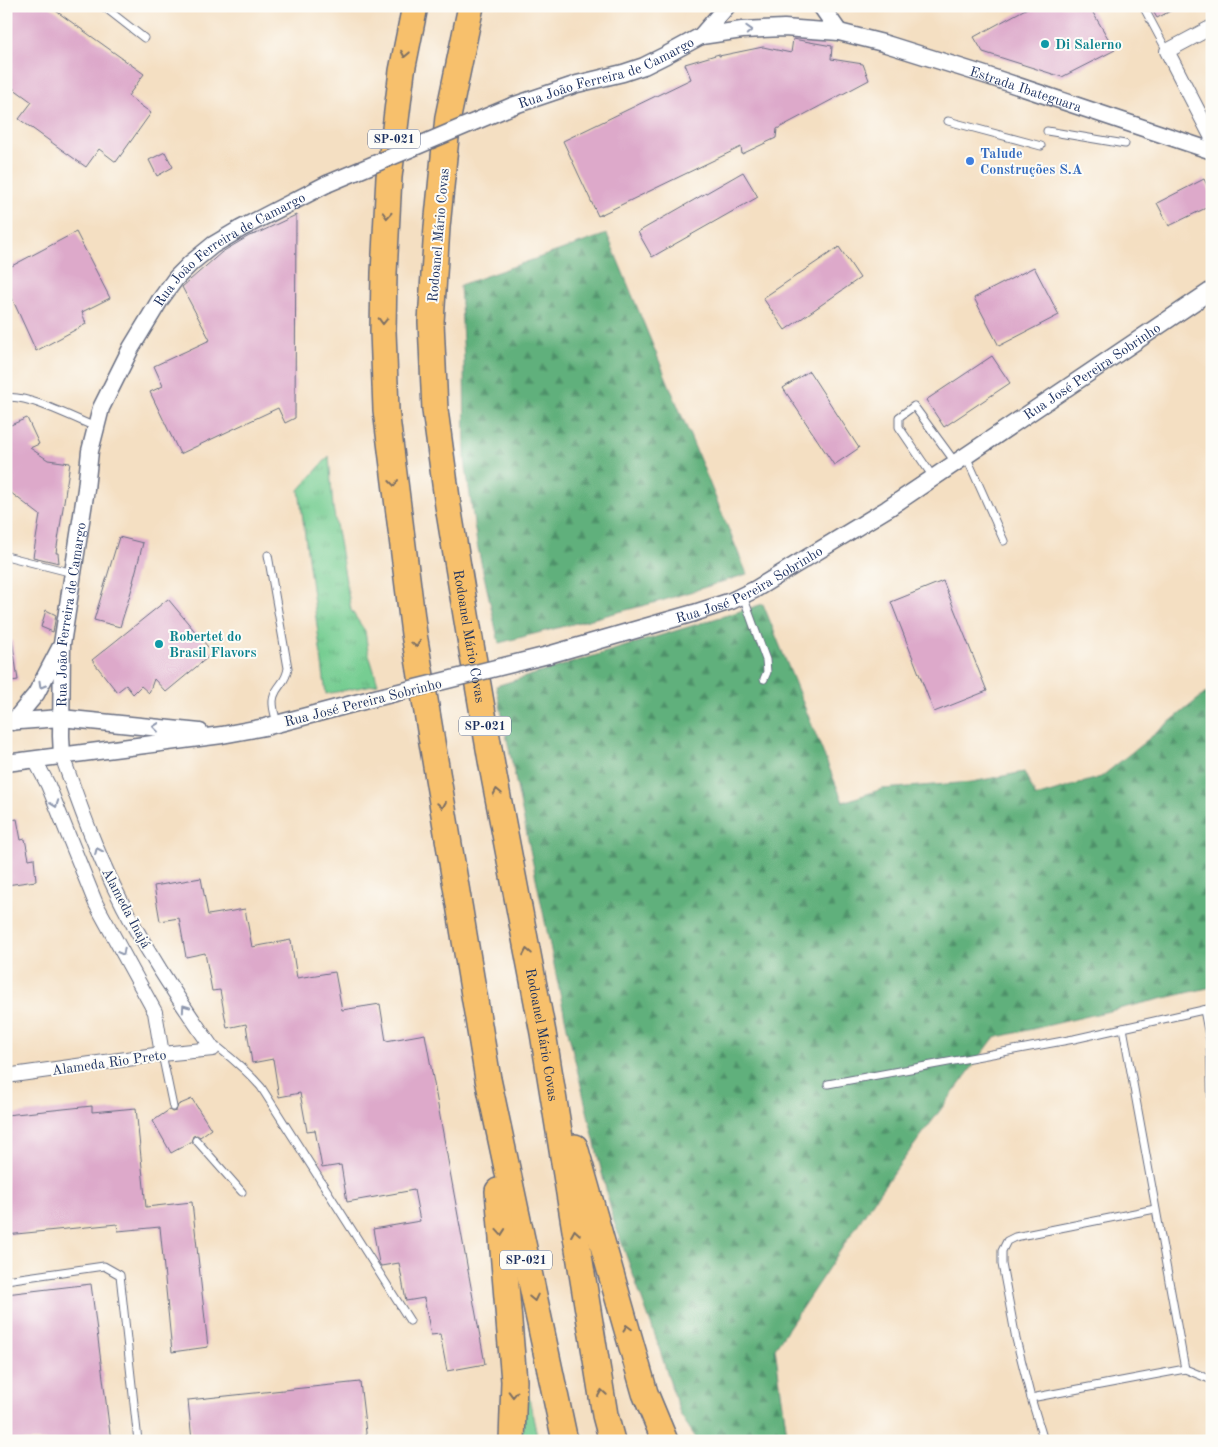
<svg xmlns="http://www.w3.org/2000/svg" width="1218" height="1447" font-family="'Old Standard TT',serif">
  <defs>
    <pattern id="grass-tufts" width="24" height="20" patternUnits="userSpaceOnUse" patternTransform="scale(1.25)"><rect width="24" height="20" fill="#76cd92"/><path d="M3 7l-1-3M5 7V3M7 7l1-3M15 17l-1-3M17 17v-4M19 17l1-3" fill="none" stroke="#66b080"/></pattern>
    <pattern id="forest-firs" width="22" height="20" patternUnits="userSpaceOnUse" patternTransform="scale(1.25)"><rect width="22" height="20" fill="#60b07c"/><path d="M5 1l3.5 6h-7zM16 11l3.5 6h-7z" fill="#4e9069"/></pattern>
  </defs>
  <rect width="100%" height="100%" fill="#fdfcf7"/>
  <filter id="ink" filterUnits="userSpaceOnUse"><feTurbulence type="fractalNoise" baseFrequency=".02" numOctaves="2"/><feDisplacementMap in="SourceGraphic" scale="10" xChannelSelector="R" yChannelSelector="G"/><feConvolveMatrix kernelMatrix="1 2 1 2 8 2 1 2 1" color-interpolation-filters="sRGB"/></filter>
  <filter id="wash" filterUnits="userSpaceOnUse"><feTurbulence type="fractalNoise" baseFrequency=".0096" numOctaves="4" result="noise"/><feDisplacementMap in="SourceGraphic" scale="20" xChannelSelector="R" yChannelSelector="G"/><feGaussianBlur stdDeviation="1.12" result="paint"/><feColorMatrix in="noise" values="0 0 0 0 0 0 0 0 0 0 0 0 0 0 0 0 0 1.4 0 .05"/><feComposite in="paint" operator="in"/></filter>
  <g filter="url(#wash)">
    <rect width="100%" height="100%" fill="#f4dfc2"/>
    <!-- grass -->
    <path fill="url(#grass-tufts)" stroke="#487e78" d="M329 456 333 507 351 610 365 631 368 651 378 684 326 694 299 490Z"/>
    <!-- forest -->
    <g fill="url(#forest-firs)" stroke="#3e706d">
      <path d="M607 234 747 574 661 601 499 643 477 544 465 460 464 360 460 285Z"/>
      <path d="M763 604 843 802 882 789 972 782 1024 772 1036 797 1101 777 1212 688V987L994 1038 880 1191 775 1348 788 1441H698L680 1414 656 1338 613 1219 567 1027 496 686Z"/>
    </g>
    <!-- park -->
    <path fill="#76cd92" stroke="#487e78" d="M524 1374 538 1441H522Z"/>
    <g id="blocks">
      <!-- building -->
      <g fill="#dda9ca">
        <path d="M6 6H49L144 74 128 96 151 113 116 162 99 149 86 167 19 119 32 102 6 83Z"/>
        <path d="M1031 6H1089L1115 50 1062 77 983 52 974 37Z"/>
        <path d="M1150 6H1180L1157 18Z"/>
        <path d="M793 39 832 46 831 59 863 64 869 80 777 129 776 138 742 154 741 147 598 216 563 141 691 79 685 64 719 54V56L763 47 791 53Z"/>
        <path d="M165 152 173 167 157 176 149 160Z"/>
        <path d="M743 172 758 197 652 257 638 232Z"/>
        <path d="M1204 179 1212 195V205L1169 226 1157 203Z"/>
        <path d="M296 215 295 418 285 423 278 408 180 454 150 392 163 386 154 366 210 340 182 287 222 252 249 236 258 233Z"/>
        <path d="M76 232 110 298 82 312 86 324 36 351 6 285V269Z"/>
        <path d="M839 247 860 278 785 330 763 298Z"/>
        <path d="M1034 267 1059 315 999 346 974 298Z"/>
        <path d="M992 356 1010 383 944 427 926 400Z"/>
        <path d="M809 371 859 448 834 465 783 388Z"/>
        <path d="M27 418 39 444 30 448 48 460 70 463 56 553H58L59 563 33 557 40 515 6 489V427Z"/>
        <path d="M119 537 143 543 133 582H134L120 627 94 620Z"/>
        <path d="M943 581 987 691 934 712 891 602Z"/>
        <path d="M168 599 213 653 166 692 154 679 149 693 141 686 133 694 126 685 117 692 92 660Z"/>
        <path d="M46 610 56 615 53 632 41 627Z"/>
        <path d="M6 640H12L18 680 6 682Z"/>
        <path d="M17 819 21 840 25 839 29 859 34 858 36 881 6 885V821Z"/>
        <path d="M201 878 208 915 245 909 252 947 291 940 297 978 335 972 342 1010 380 1004 386 1041 425 1034 485 1364 447 1371 440 1334 431 1335 424 1298 406 1301 399 1263 381 1266 379 1263 373 1229 420 1221 414 1190 347 1202 341 1165 322 1168 315 1130 307 1131 300 1093 279 1097 273 1059 252 1063 246 1024 227 1028 220 990 212 991 205 953 186 957 179 918 160 921 154 886Z"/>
        <path d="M192 1099 211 1129 200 1137 197 1135 193 1136 191 1142 171 1153 153 1121 169 1110 172 1112 176 1111 178 1105Z"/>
        <path d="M92 1106V1112L136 1108 146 1207 192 1202 208 1347 172 1352 160 1227 118 1231 117 1224 6 1235V1115Z"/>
        <path d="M91 1284 111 1441H6V1294Z"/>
        <path d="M360 1382 367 1441H192L188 1400Z"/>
      </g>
    </g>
  </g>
  <g filter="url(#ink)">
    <use href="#blocks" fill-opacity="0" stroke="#676d81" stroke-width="1"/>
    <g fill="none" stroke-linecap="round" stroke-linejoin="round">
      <!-- service casing -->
      <g stroke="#676d81" stroke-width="9">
        <g id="service">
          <path d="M103 6 144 38"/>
          <path d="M1143 6 1167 51"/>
          <path d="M948 121 1041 146"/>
          <path d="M1047 131 1125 144"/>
          <path d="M6 398C24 393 76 419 95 427"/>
          <path d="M966 456 1004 541"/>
          <path d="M933 477 899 427V417L914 406 955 462"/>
          <path d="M268 555 288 668C286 683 278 684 274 696 271 704 275 715 277 723"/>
          <path d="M6 556 73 573"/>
          <path d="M743 596 766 660 767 672 764 679"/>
          <path d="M1204 1010 1210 1041 1212 1117"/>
          <path d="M1123 1028 1185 1369"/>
          <path d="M213 1049 219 1048C234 1060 248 1072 261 1087L410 1321"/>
          <path d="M162 1054 173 1107"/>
          <path d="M828 1084 1074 1039 1212 1008"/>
          <path d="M196 1140 242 1192"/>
          <path d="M6 1280 104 1266 120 1275 138 1441"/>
          <path d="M1031 1398 1185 1369 1212 1380"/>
          <path d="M1044 1441 1031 1398 1016 1339 1002 1264V1251L1007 1241 1015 1237 1155 1209"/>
        </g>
      </g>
      <!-- minor casing -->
      <g stroke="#676d81" stroke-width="16">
        <g id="minor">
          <path d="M1212 27 1167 51 1212 138"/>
          <path d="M35 760 48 785 96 904 155 1012 162 1054"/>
          <path d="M6 1076 162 1054 213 1049C177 997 141 944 114 887 93 844 78 800 62 756"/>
        </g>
      </g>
      <!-- tertiary casing -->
      <g stroke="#676d81" stroke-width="19">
        <g id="tertiary">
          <path d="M821 6 839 32"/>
          <path id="s1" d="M701 36 742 30 784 28 839 32 883 43 985 75 1212 151"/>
          <path id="s2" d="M512 106 577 84 623 73 644 66 666 55 701 36 727 6"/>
          <path id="s3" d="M548 655 694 613 731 601 754 590 887 509 1212 290"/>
          <path d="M6 722 61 718 200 732"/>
          <path d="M13 722 36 694 60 648"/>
          <path id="s4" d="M62 756 61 736 62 644 86 489 90 451 101 408 131 348 160 300 176 278 191 263 213 245 240 229 327 184"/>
          <path d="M6 763 222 735 265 727 371 699"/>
        </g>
      </g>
      <!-- motorway casing -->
      <g stroke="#676d81" stroke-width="28">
        <g id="motorway">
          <path d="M415 6 402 71 389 177 384 273 383 331 386 410 414 634 488 1079 565 1441"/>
          <path id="s5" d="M471 6 448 117 437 227 431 322 435 410 448 506 469 633 492 766 543 1033 605 1415 612 1441"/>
          <path d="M575 1147 645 1393 665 1441"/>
          <path d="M498 1191 514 1381 512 1441"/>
        </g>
      </g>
      <!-- service -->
      <use href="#service" stroke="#fff" stroke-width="7"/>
      <!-- minor -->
      <use href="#minor" stroke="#fff" stroke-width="14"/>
      <!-- tertiary -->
      <use href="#tertiary" stroke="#fff" stroke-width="16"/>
      <!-- motorway -->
      <use href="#motorway" stroke="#f7c06c" stroke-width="25"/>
      <!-- tertiary-bridge casing -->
      <g stroke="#676d81" stroke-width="19" stroke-linecap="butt">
        <g id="tertiary-bridge">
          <path d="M327 184 512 106"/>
          <path d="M371 699 548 655"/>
        </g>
      </g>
      <!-- tertiary-bridge -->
      <use href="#tertiary-bridge" stroke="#fff" stroke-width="16"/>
    </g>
    <!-- one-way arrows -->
    <defs><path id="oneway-chevron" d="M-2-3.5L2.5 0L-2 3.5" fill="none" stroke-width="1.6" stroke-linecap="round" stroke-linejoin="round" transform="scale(1.25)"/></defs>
    <g stroke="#8d97ae">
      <use href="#oneway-chevron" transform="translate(749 30) rotate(-3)"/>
      <use href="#oneway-chevron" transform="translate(42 685) rotate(120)"/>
      <use href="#oneway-chevron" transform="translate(156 727) rotate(-173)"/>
      <use href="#oneway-chevron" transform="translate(55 804) rotate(70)"/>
      <use href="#oneway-chevron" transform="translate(98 851) rotate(-114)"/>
      <use href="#oneway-chevron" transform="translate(122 952) rotate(62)"/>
      <use href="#oneway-chevron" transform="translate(185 1008) rotate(-125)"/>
    </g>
    <g stroke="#7e7064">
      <use href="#oneway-chevron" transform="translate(405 54) rotate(101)"/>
      <use href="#oneway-chevron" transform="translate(387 215) rotate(93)"/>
      <use href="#oneway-chevron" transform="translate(383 321) rotate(91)"/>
      <use href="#oneway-chevron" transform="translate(394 483) rotate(83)"/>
      <use href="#oneway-chevron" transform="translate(416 644) rotate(81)"/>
      <use href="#oneway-chevron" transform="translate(497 792) rotate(-101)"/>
      <use href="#oneway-chevron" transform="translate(442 805) rotate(81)"/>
      <use href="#oneway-chevron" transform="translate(527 952) rotate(-101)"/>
      <use href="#oneway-chevron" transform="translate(501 1232) rotate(85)"/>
      <use href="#oneway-chevron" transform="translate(575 1233) rotate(-99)"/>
      <use href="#oneway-chevron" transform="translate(534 1298) rotate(78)"/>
      <use href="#oneway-chevron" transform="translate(627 1328) rotate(-106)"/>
      <use href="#oneway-chevron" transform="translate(602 1393) rotate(-99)"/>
      <use href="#oneway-chevron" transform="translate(513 1394) rotate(91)"/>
    </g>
  </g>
  <!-- markers -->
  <g fill="#0f9aa8" stroke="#fdfcf7" stroke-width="2">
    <circle cx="1045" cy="44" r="5"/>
    <circle cx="159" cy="644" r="5"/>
  </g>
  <circle fill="#3f7fe0" stroke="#fdfcf7" stroke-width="2" cx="970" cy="161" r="5"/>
  <g text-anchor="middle" stroke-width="4" stroke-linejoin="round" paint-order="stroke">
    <!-- shield labels -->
    <g fill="#fdfcf7" stroke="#5f6c8c" stroke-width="1">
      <rect x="368" y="129.5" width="52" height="19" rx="4"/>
      <rect x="459" y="716.5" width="52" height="19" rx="4"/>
      <rect x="500" y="1250.5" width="52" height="19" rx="4"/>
    </g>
    <g font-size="12" font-weight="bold" fill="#1b2f5e">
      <text x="394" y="143">SP-021</text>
      <text x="485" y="730">SP-021</text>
      <text x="526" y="1264">SP-021</text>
    </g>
    <!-- culture labels -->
    <g font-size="14" font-weight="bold" fill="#0d838f" stroke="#fdfcf7" text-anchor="start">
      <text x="1055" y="49">Di Salerno</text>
      <text x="169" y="641">Robertet do<tspan x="169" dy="16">Brasil Flavors</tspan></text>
    </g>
    <!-- street labels -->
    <g font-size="14" fill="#1b2f5e" stroke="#fdfcf7">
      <text dy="5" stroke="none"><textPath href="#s2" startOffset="100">Rua João Ferreira de Camargo</textPath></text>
      <text dy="5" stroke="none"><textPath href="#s1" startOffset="334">Estrada Ibateguara</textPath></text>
      <text transform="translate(438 235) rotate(-85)" y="5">Rodoanel Mário Covas</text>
      <text dy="5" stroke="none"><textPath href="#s4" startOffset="562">Rua João Ferreira de Camargo</textPath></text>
      <text dy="5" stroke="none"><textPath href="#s3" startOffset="619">Rua José Pereira Sobrinho</textPath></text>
      <text dy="5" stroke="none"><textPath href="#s3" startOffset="214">Rua José Pereira Sobrinho</textPath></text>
      <text dy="5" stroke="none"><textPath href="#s4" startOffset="142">Rua João Ferreira de Camargo</textPath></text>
      <text dy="5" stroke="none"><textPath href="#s5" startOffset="636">Rodoanel Mário Covas</textPath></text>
      <text transform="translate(363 702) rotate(-14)" y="5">Rua José Pereira Sobrinho</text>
      <text transform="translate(127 908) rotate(62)" y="5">Alameda Inajá</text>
      <text dy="5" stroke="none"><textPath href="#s5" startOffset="1041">Rodoanel Mário Covas</textPath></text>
      <text transform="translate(109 1062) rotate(-8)" y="5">Alameda Rio Preto</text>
    </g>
    <!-- shop labels -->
    <g font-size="14" font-weight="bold" fill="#366cbe" stroke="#fdfcf7" text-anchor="start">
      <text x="980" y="158">Talude<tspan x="980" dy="16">Construções S.A</tspan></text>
    </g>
  </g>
  <!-- margin -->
  <rect width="1218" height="1447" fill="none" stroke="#fdfcf7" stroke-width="25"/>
</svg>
